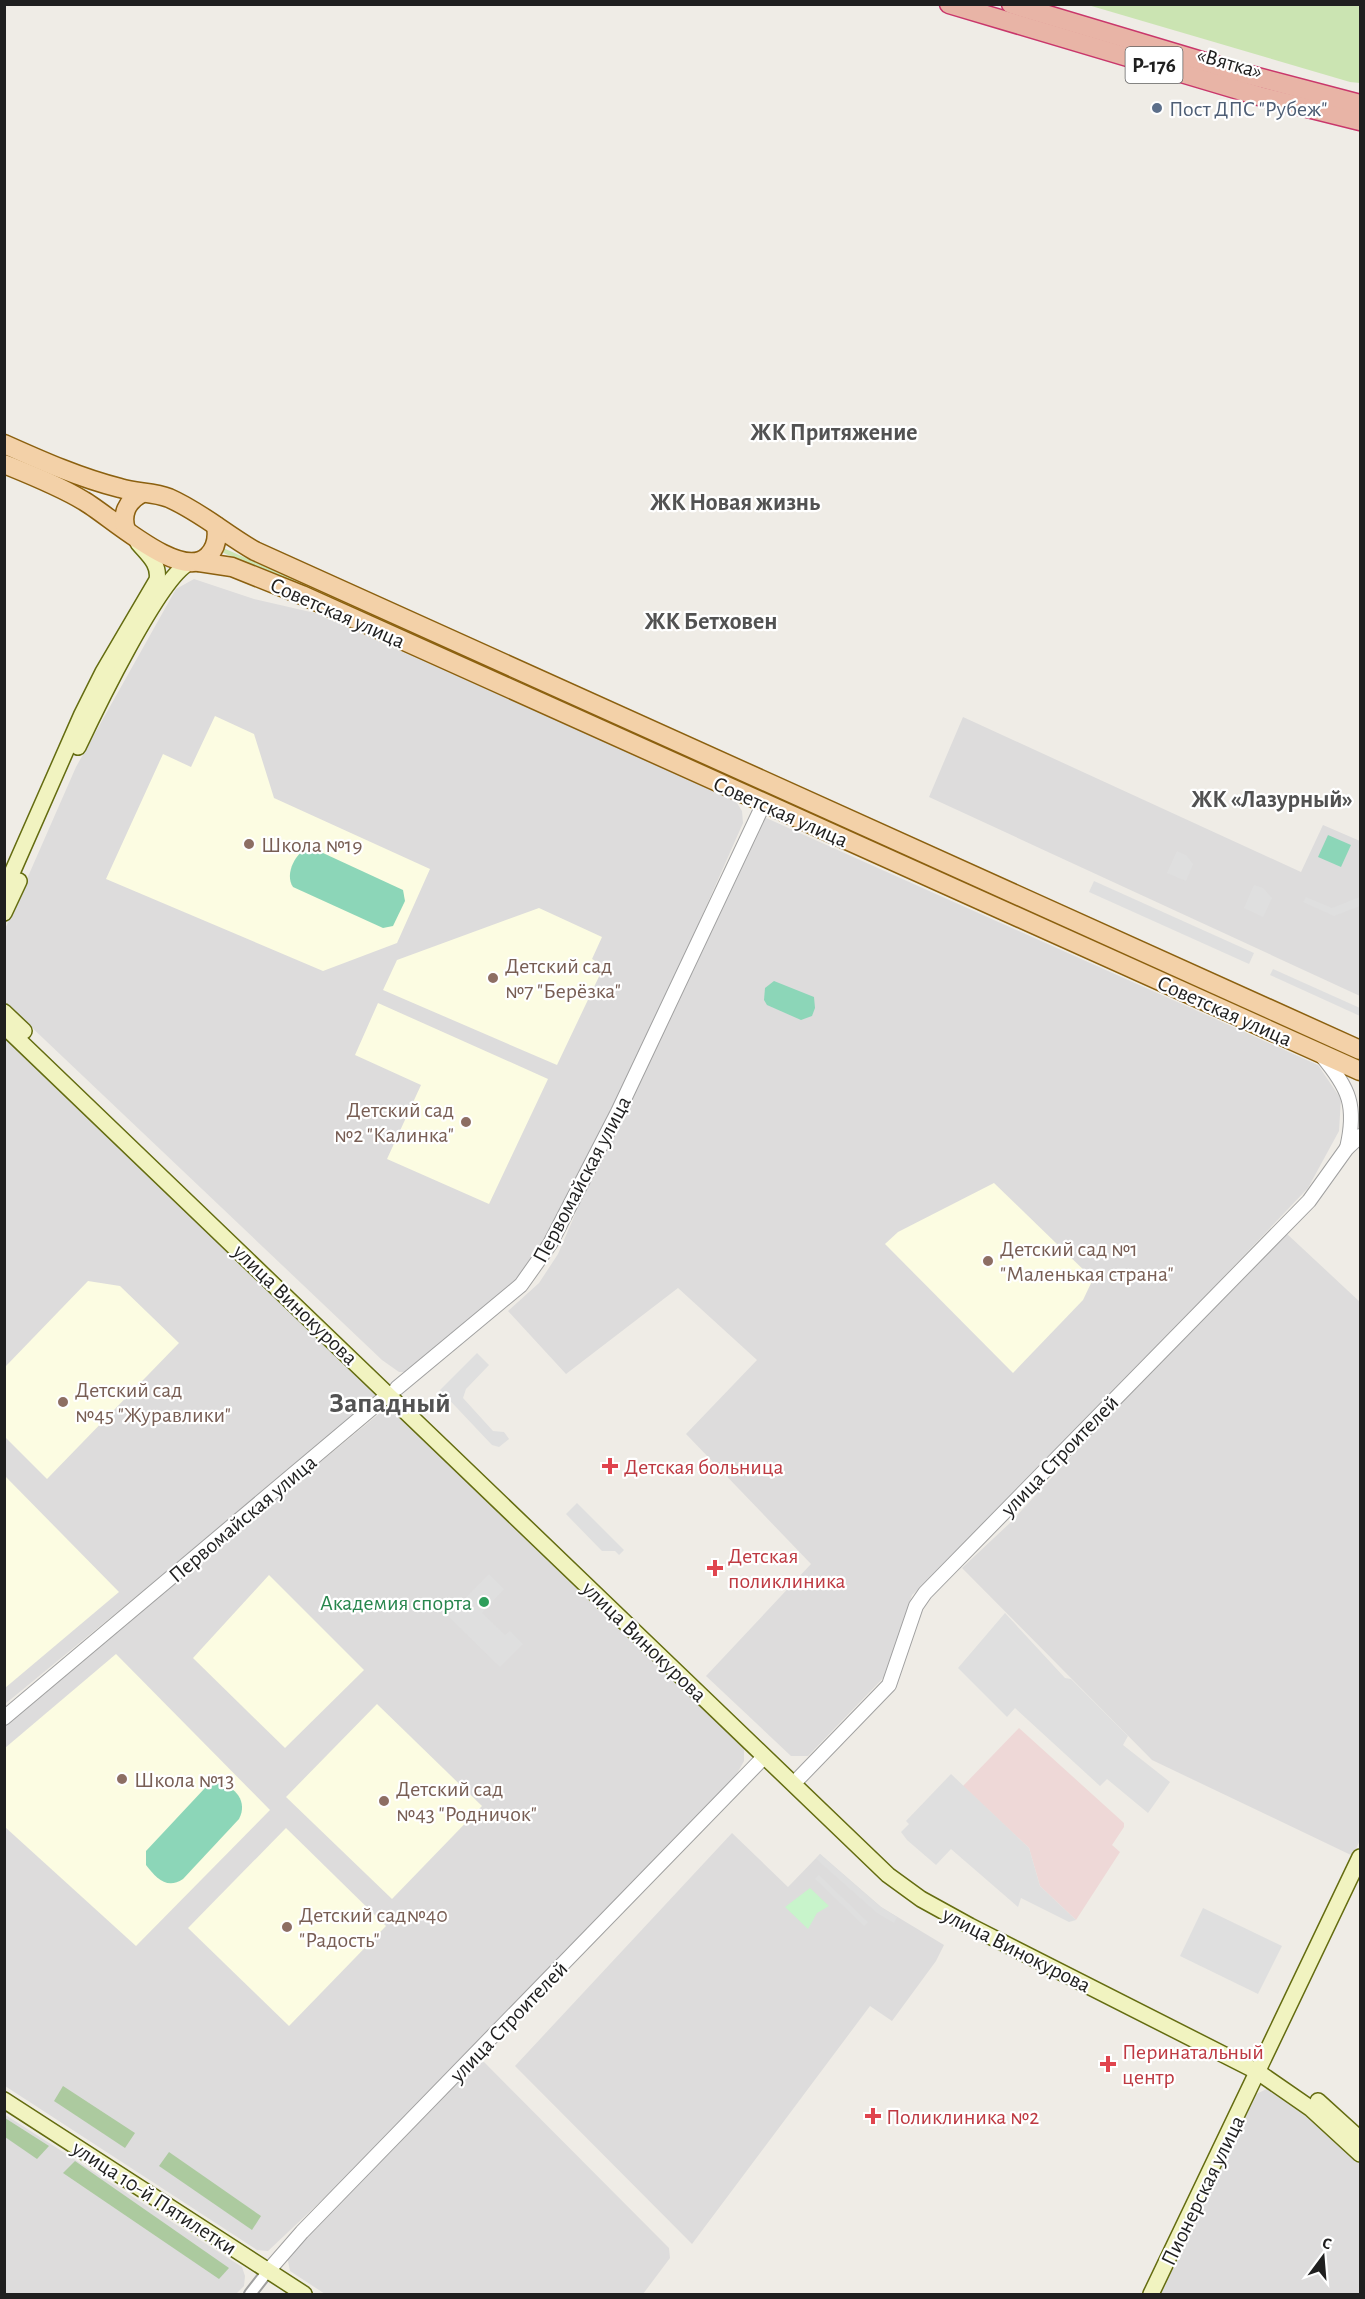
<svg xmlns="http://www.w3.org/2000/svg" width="1365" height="2299" font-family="'Alegreya Sans',sans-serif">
  <rect width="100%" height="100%" fill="#efece6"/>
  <!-- residential -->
  <g fill="#dddcdc">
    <path d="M194 579 254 599 315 613 735 800 742 811 743 823 614 1115 544 1250 518 1284 412 1372H399L382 1360 5 1002V929L76 767 176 589Z"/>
    <path d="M963 717 1301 872 1323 825 1360 841V996L929 797Z"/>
    <path d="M764 817 1318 1065 1341 1099 1339 1131 1308 1188 1001 1511 912 1595 888 1673 808 1756H791L706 1676 811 1564 686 1434 757 1360 678 1288 566 1374 508 1311 539 1283 558 1254 629 1089 637 1087Z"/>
    <path d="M4 1035 377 1388 376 1400 5 1704Z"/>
    <path d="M1286 1233 1360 1302V1840L1353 1856 1152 1760 962 1568 1011 1522 1180 1338Z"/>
    <path d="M386 1408H397L744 1746V1761L735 1777 338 2185 268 2251 257 2250 5 2086 4 1722Z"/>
    <path d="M732 1833 788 1887 820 1854 881 1907 944 1945 936 1961 892 2021 870 2006 692 2244 515 2066Z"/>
    <path d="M484 2062 669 2248 670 2258 643 2294H325L290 2271 287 2256 476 2063Z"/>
    <path d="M1271 2087 1294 2101 1360 2161V2294H1161L1256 2094Z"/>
    <path d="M4 2114 242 2267 245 2276 244 2286 236 2294H5Z"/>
  </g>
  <!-- commercial -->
  <path fill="#eed8d7" d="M1019 1728 1124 1823V1827L1112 1845 1120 1852 1076 1920 1040 1886 1029 1848 963 1786Z"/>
  <!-- education -->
  <g fill="#fcfce2">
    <path d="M215 716 254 734 274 798 430 869 397 943 323 971 106 879 163 754 191 767Z"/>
    <path d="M539 908 602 937 592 959 604 966 557 1065 383 990 397 960Z"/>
    <path d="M378 1003 548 1079 489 1204 387 1159 421 1085 355 1055Z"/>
    <path d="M994 1183 1093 1279 1083 1300 1013 1373 885 1244 898 1232Z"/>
    <path d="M88 1281 120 1286 179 1343 47 1479 5 1437V1367Z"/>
    <path d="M5 1476 119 1592 5 1688 4 1687Z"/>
    <path d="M269 1575 364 1670 285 1748 193 1658Z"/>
    <path d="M116 1654 270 1810 136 1946 5 1827V1748Z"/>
    <path d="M377 1704 482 1806 392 1899 286 1797Z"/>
    <path d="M286 1828 386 1926 289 2026 188 1928Z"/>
  </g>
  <!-- grass -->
  <g fill="#cbe4b2">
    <path d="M1088 5H1360V83L1350 82Z"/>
    <path d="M221 547 506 673 505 677 219 551Z"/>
    <path d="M523 680 738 778 736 782 521 685Z"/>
    <path d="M813 812 1032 910 1030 914 812 815Z"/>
    <path d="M1051 919 1360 1057V1061L1050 923Z"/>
  </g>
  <!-- forest -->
  <g fill="#acca9f">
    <path d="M63 2086 135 2133 125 2148 54 2101Z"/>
    <path d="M4 2118H5L49 2146 37 2159 5 2137Z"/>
    <path d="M169 2152 261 2216 252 2230 159 2166Z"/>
    <path d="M75 2161 229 2268 219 2279 63 2173Z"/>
  </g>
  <!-- park -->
  <path fill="#c8f4cb" d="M810 1888 829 1906 817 1913 808 1929 785 1907Z"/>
  <!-- pitch -->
  <g fill="#8cd6b8">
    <path d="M1328 835 1351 845 1341 867 1318 857Z"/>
    <path d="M310 847 403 890 405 901 393 926 383 928 293 887C284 874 296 851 310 847Z"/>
    <path d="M774 981 814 997 815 1008 812 1016 801 1020 767 1005 764 1000 765 988Z"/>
    <path d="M217 1783C236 1786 248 1802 239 1819L183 1879C167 1890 156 1878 146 1865V1851L205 1788Z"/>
  </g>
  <!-- parking -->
  <g fill="#dfdfdf">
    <path d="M1177 851 1186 855 1193 864 1186 881 1167 873Z"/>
    <path d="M1094 881 1254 953 1249 964 1089 892Z"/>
    <path d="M1254 885 1263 888 1272 898 1263 917 1244 908Z"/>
    <path d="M1306 897 1332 908 1360 897V906L1334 916 1303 902Z"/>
    <path d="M1273 969 1360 1008V1016L1270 975Z"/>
    <path d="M477 1353 489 1365 466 1389 463 1398 493 1431 504 1432 509 1439 499 1447 492 1445 440 1390Z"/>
    <path d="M577 1503 624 1550 619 1555 615 1551H602L566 1514Z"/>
    <path d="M489 1574 504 1589 490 1604 484 1598 481 1601 487 1607 482 1613 505 1635 510 1631 523 1644 500 1667 448 1616Z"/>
    <path d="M1005 1613 1065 1678 1071 1679 1128 1736 1123 1745 1170 1782 1148 1813 1107 1779 1100 1786 1015 1708 1007 1717 958 1668Z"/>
    <path d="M951 1774 1029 1848 1040 1886 1076 1920 1069 1922 1021 1898 1018 1907 951 1849 936 1865 907 1840 901 1832 909 1824 906 1821Z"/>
    <path d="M820 1854 881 1907 897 1917 894 1923 877 1913 816 1859Z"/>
    <path d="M819 1875 868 1922 864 1926 815 1879Z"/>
    <path d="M1203 1908 1282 1946 1258 1994 1180 1956Z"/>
  </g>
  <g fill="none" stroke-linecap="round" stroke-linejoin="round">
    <!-- minor casing -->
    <g stroke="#a0a0a0" stroke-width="14">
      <path id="minor" d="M250 2294 268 2271"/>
    </g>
    <!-- tertiary casing -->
    <g stroke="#a0a0a0" stroke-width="16">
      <g id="tertiary">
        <path d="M1322 1056C1349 1088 1357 1106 1347 1148"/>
        <path d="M397 1388 521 1285 550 1244 618 1112 764 803"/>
        <path d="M4 1718 390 1393"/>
        <path d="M799 1778 889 1685 916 1606 925 1593 1309 1201 1347 1148 1360 1136"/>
        <path d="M268 2271 302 2232 764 1757"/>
      </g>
    </g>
    <!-- secondary casing -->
    <g stroke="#646c10" stroke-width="18">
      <g id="secondary">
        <path d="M78 747C95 711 159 578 189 563"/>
        <path d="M4 891 82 714 103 672 157 580C160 564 148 555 138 543"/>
        <path d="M4 913 19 881"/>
        <path d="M4 1012 24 1031"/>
        <path d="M4 1026 888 1875 921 1899 970 1926 1258 2072 1310 2108 1360 2154"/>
        <path d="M4 2100 304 2294"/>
        <path d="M1318 2101 1360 2139"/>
        <path d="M1151 2294 1360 1857"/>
      </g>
    </g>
    <!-- primary casing -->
    <g stroke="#8b600f" stroke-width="21">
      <g id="primary">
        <path d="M4 444C42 461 80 478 120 488 136 493 154 492 169 498 201 512 225 534 255 551L1360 1050"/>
        <path d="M4 464C31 475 59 486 84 501 109 515 181 583 208 556 216 548 218 537 216 526"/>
        <path d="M126 530C121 515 127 501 142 493"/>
        <path d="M199 562 232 567 302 595 1360 1071"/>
      </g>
    </g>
    <!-- trunk casing -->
    <g stroke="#c9376b" stroke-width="21">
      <g id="trunk">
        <path d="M949 4 1259 96 1360 121"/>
        <path d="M1011 4 1242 73 1360 104"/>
      </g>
    </g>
    <!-- minor -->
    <use href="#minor" stroke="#fff" stroke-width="10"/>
    <!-- tertiary -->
    <use href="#tertiary" stroke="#fff" stroke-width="14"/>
    <!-- secondary -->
    <use href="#secondary" stroke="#f1f3c0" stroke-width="15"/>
    <!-- primary -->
    <use href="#primary" stroke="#f3d1a8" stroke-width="18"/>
    <!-- trunk -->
    <use href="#trunk" stroke="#e8b4a6" stroke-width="18"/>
  </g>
  <!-- markers -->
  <circle fill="#5c6f8a" stroke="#fff" stroke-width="2" cx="1157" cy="108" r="6"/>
  <g fill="#8d6e63" stroke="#fff" stroke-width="2">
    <circle cx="249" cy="844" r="6"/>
    <circle cx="493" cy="978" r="6"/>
    <circle cx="466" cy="1122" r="6"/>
    <circle cx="988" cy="1261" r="6"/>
    <circle cx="63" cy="1402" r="6"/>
    <circle cx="122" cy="1779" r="6"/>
    <circle cx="384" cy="1801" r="6"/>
    <circle cx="287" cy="1927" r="6"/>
  </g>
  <g fill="#e0444e" stroke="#fff" stroke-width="2">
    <path d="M607 1457h6v6h6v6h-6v6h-6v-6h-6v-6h6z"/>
    <path d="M712 1559h6v6h6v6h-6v6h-6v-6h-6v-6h6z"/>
    <path d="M1105 2055h6v6h6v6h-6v6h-6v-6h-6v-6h6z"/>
    <path d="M870 2107h6v6h6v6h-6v6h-6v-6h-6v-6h6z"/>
  </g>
  <circle fill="#2e9e5b" stroke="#fff" stroke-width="2" cx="484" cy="1602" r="6"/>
  <g text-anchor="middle" stroke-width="4.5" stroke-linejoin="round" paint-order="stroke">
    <!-- shield labels -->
    <rect fill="#fff" stroke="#626262" stroke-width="1.5" x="1125.5" y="47" width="57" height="36" rx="4.5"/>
    <g font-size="21" font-weight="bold" fill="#1f1f1f">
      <text x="1154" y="72">Р-176</text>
    </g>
    <!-- street labels -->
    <g font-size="22" fill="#1f1f1f" stroke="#fff">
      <text transform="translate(1230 62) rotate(16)" y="8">«Вятка»</text>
      <text transform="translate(338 612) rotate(24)" y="8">Советская улица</text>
      <text transform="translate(781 811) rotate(24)" y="8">Советская улица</text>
      <text transform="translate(1225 1010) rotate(24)" y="8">Советская улица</text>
      <text transform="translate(581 1179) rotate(-62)" y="8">Первомайская улица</text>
      <text transform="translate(296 1304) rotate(44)" y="8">улица Винокурова</text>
      <text transform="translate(1059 1455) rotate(-46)" y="8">улица Строителей</text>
      <text transform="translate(242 1518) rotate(-40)" y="8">Первомайская улица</text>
      <text transform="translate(645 1641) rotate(44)" y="8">улица Винокурова</text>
      <text transform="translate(1017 1949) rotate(27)" y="8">улица Винокурова</text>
      <text transform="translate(508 2021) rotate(-46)" y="8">улица Строителей</text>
      <text transform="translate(1202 2190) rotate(-64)" y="8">Пионерская улица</text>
      <text transform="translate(155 2197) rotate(33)" y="8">улица 10-й Пятилетки</text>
    </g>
    <!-- service labels -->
    <g font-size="22" fill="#4e5e75" stroke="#fff" text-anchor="start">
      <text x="1169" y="116">Пост ДПС "Рубеж"</text>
    </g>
    <!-- education labels -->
    <g font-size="22" fill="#785e54" stroke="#fff" text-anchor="start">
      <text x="261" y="852">Школа №19</text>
      <text x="505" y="973">Детский сад<tspan x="505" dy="25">№7 "Берёзка"</tspan></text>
      <text x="454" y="1117" text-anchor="end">Детский сад<tspan x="454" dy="25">№2 "Калинка"</tspan></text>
      <text x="1000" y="1256">Детский сад №1<tspan x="1000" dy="25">"Маленькая страна"</tspan></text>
      <text x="75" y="1397">Детский сад<tspan x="75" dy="25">№45 "Журавлики"</tspan></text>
      <text x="134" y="1787">Школа №13</text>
      <text x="396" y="1796">Детский сад<tspan x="396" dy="25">№43 "Родничок"</tspan></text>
      <text x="299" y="1922">Детский сад№40<tspan x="299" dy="25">"Радость"</tspan></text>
    </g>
    <!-- health labels -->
    <g font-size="22" fill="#be3a42" stroke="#fff" text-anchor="start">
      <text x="624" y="1474">Детская больница</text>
      <text x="728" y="1563">Детская<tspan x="728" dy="25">поликлиника</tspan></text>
      <text x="1122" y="2059">Перинатальный<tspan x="1122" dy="25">центр</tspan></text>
      <text x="886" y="2124">Поликлиника №2</text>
    </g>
    <!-- leisure labels -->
    <g font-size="22" fill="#27864d" stroke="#fff" text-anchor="end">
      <text x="472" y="1610">Академия спорта</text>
    </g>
    <!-- neighbourhood labels -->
    <g font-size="24" font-weight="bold" fill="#525252" stroke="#fff">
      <text x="834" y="440">ЖК Притяжение</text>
      <text x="735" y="510">ЖК Новая жизнь</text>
      <text x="711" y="629">ЖК Бетховен</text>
      <text x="1272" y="807">ЖК «Лазурный»</text>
    </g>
    <!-- district labels -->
    <g font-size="28" font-weight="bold" fill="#525252" stroke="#fff">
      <text x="390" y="1412">Западный</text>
    </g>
  </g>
  <!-- border -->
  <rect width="1365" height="2299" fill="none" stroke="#1f1f1f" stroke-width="12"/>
  <!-- north arrow -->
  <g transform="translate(1323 2257) rotate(16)" stroke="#ffffff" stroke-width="4.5" paint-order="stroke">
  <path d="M0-4.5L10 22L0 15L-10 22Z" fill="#1f1f1f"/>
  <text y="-9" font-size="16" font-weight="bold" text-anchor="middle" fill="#1f1f1f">С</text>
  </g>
</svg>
